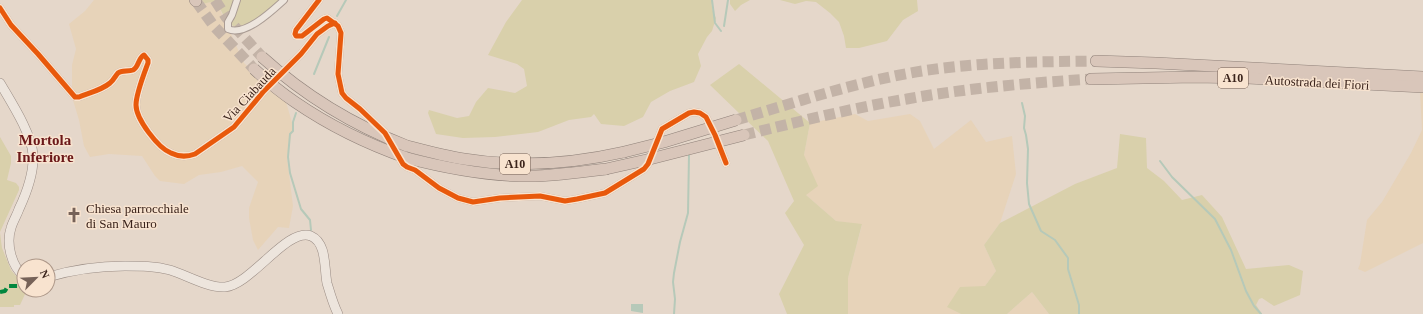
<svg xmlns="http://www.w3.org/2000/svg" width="1423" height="314" font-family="Georgia,serif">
  <rect width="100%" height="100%" fill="#e5d7ca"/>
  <!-- farmland -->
  <g fill="#e7d3b9">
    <path d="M94 0H199L202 4 211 2 217 3 244 63 286 102 293 126 287 158 293 206 289 228 278 227 258 250 253 240 249 218V208L258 182 242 166 221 172 199 175 184 184 160 181 155 176 142 156 109 154 90 157 84 146 79 120 72 97V65L76 49 69 24 85 11Z"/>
    <path d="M1420 92H1423V243L1365 272 1358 269 1360 264 1367 220 1382 202 1411 153 1422 130Z"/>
    <path d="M855 114 868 121 910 114 920 121 934 149 971 120 986 142 1012 136 1016 174 1000 223 984 245 996 271 985 286 948 307 961 314H848V278L862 225 836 221 806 195 804 155 810 123Z"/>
    <path d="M1032 292 1049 314H1007Z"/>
  </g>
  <!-- green -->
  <g fill="#d9d0ab">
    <path d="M199 0H281C264 15 259 22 235 27L227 22 217 3 211 2 202 4Z"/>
    <path d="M522 0H713C710 5 713 13 716 18L712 31 707 37 698 54 701 66 694 82 670 91 651 102 643 117 624 126 601 124 594 114 591 117 569 120 538 132 495 137 463 138 436 134 428 113 429 110 457 118 469 116 476 102 488 88 515 93 527 86 524 69 517 64 488 55 506 22Z"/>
    <path d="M730 0H750L741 5 735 11 730 4Z"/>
    <path d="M780 0H917L918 11 903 20 887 41 859 48H846L844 36 839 22 830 13 816 2 806 1 795 4Z"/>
    <path d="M739 64 810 123 804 155 818 186 806 195 836 221 862 224 848 278V314H787L779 294 804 245 785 213 794 201 768 141 710 85Z"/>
    <path d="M1120 134 1146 138 1147 168 1164 181 1182 200 1202 195 1222 217 1246 269 1289 265 1303 271 1300 295 1274 306 1262 298 1259 299 1256 305 1262 314H1049L1032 292 1007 314H961L947 307 960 287 985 286 996 271 984 245 1000 223 1075 184 1117 168Z"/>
    <path d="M0 137 11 156V163L7 180 16 183 19 187V190L0 232Z"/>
    <path d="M0 233 2 248 11 270 16 276 24 280V290H27L20 305H14V307H0Z"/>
  </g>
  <!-- water -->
  <path fill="#b6c9b9" d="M631 304H643V313L631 311Z"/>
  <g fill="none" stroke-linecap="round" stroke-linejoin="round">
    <!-- stream -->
    <g stroke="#b6c9b9" stroke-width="2">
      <path d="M712 0 715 23 721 31"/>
      <path d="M337 16 346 0"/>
      <path d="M724 26 728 0"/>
      <path d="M314 74 329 37"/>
      <path d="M1022 103 1025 116 1024 128 1026 135 1028 149 1027 183 1029 204 1041 231 1055 240 1068 258V269L1079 305V314"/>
      <path d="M296 113 293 122V131L290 134 288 157 290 173 301 209 310 220 311 230"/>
      <path d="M1160 161 1172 177 1215 219 1231 250 1246 291 1254 306 1261 314"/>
      <path d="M674 314 675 299 673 282 674 273 680 242 688 213 689 155"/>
    </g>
    <!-- highway-tunnel -->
    <g stroke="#c3b3a7" stroke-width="11" stroke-dasharray="11 5.5" stroke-linecap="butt">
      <path d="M215 0 226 17 262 57"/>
      <path d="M196 1 213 25 254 69"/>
      <path d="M736 120C787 105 838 88 890 77 958 62 1027 62 1096 61"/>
      <path d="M744 135C798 122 852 108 907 99 968 88 1029 83 1091 79"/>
    </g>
    <!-- street casing -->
    <g stroke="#aa9c94" stroke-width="8">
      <g id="street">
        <path d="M237 0 232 15 228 22V29C245 37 273 10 284 0"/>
        <path d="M319 0 296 30 295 34 296 36H302L324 19 327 18 338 26 341 33 338 74 342 93 346 98 360 109 385 133 403 164 407 167 415 170 439 188 458 198 473 202 500 198 540 196 565 201 577 199 605 193 644 169 648 164 662 129 689 113 694 112 700 113 706 117 715 135 726 163"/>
        <path d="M0 8 11 25 38 54 75 97H79C89 93 102 90 110 83 114 80 115 76 118 73 122 70 128 72 133 70 139 67 138 58 144 55L148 60V63C144 74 136 94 136 105 136 119 158 148 171 153 179 157 187 157 195 154L234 127 264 91 301 54 317 34 328 26 335 23"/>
      </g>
    </g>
    <!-- secondary casing -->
    <g stroke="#9a8c84" stroke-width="10">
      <g id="secondary">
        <path d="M0 83C11 102 32 134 33 155 34 174 27 192 19 209 17 215 13 221 11 228 6 243 11 266 24 276"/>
        <path d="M48 277C75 269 97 266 125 266 141 266 155 266 170 270 186 275 208 288 225 287 251 285 287 227 311 236 327 243 324 268 327 283 330 293 333 304 338 314"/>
      </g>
    </g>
    <!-- highway casing -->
    <g stroke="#90827a" stroke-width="12">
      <g id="highway">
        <path d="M195 0 196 1"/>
        <path d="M1096 61 1156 63 1423 77"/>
        <path d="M1091 79 1195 77 1247 78 1423 87"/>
        <path d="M407 146C426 151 444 156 464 159 518 168 571 164 624 152"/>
        <path d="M407 158C449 169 492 177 536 176 559 175 582 172 606 169"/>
      </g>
    </g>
    <!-- street -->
    <use href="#street" stroke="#ede5dd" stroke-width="6"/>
    <!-- secondary -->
    <use href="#secondary" stroke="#ede5dd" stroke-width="9"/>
    <!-- highway -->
    <use href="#highway" stroke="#d9c6ba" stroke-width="11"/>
    <!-- highway-bridge casing -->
    <g stroke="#90827a" stroke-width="12" stroke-linecap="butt">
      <g id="highway-bridge">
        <path d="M262 57C305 96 353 125 407 146"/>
        <path d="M254 69C267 81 280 92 295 102 330 126 367 144 407 158"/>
        <path d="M624 152 664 142 736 120"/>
        <path d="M606 169 646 160 744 135"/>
      </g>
    </g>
    <!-- highway-bridge -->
    <use href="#highway-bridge" stroke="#d9c6ba" stroke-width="11"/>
    <!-- quiet -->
    <g stroke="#00873e" stroke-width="4" stroke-dasharray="8 4" stroke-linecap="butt">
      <path d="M48 283 50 282 51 277"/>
      <path d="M0 292 5 291 8 286H24"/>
    </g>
    <!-- cycleway casing -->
    <g stroke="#f8e3cf" stroke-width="8">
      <g id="cycleway">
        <path d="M319 0 296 30 295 34 296 36H302L324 19 327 18 338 26 341 33 338 74 342 93 346 98 360 109 385 133 403 164 407 167 415 170 439 188 458 198 473 202 500 198 540 196 565 201 577 199 605 193 644 169 648 164 662 129 689 113 694 112 700 113 706 117 715 135 726 163"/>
        <path d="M0 8 11 25 38 54 75 97H79C89 93 102 90 110 83 114 80 115 76 118 73 122 70 128 72 133 70 139 67 138 58 144 55L148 60V63C144 74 136 94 136 105 136 119 158 148 171 153 179 157 187 157 195 154L234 127 264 91 301 54 317 34 328 26 335 23"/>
      </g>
    </g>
    <!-- cycleway -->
    <use href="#cycleway" stroke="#e8590c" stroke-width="5"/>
  </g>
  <!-- icons -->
  <defs>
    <g id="church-bare" transform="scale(1.2)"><path d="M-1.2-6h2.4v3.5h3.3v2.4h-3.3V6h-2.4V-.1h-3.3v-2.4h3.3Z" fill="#766258" stroke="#f8e3cf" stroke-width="2.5" paint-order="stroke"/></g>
  </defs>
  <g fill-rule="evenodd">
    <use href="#church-bare" x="74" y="215"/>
  </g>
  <g text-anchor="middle" stroke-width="3" stroke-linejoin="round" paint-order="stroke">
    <!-- shield labels -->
    <g fill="#f8e3cf" stroke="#735d51" stroke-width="1">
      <rect x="1218" y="68" width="30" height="20" rx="3"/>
      <rect x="500" y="154" width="30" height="20" rx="3"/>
    </g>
    <g font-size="12" font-weight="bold" fill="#3a231b">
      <text x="1233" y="82">A10</text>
      <text x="515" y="168">A10</text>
    </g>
    <!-- street labels -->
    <g font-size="13" fill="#3a231b" stroke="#f8e3cf">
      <text transform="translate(1317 82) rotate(3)" y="5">Autostrada dei Fiori</text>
      <text transform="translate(249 94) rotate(-47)" y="5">Via Ciabauda</text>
    </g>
    <!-- poi labels -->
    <g font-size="13" fill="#3a231b" stroke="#f8e3cf" text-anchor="start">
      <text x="86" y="213">Chiesa parrocchiale<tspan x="86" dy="15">di San Mauro</tspan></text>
    </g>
    <!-- quarter labels -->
    <g font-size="15" font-weight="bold" fill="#6a1718" stroke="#f8e3cf">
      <text x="45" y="145">Mortola<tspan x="45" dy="17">Inferiore</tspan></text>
    </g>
  </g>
  <!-- north arrow -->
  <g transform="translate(36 278) rotate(66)"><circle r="19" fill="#f8e3cf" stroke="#ac9687"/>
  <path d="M0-3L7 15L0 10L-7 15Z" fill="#766258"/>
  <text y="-6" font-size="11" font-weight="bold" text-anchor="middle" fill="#3a231b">N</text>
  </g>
</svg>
